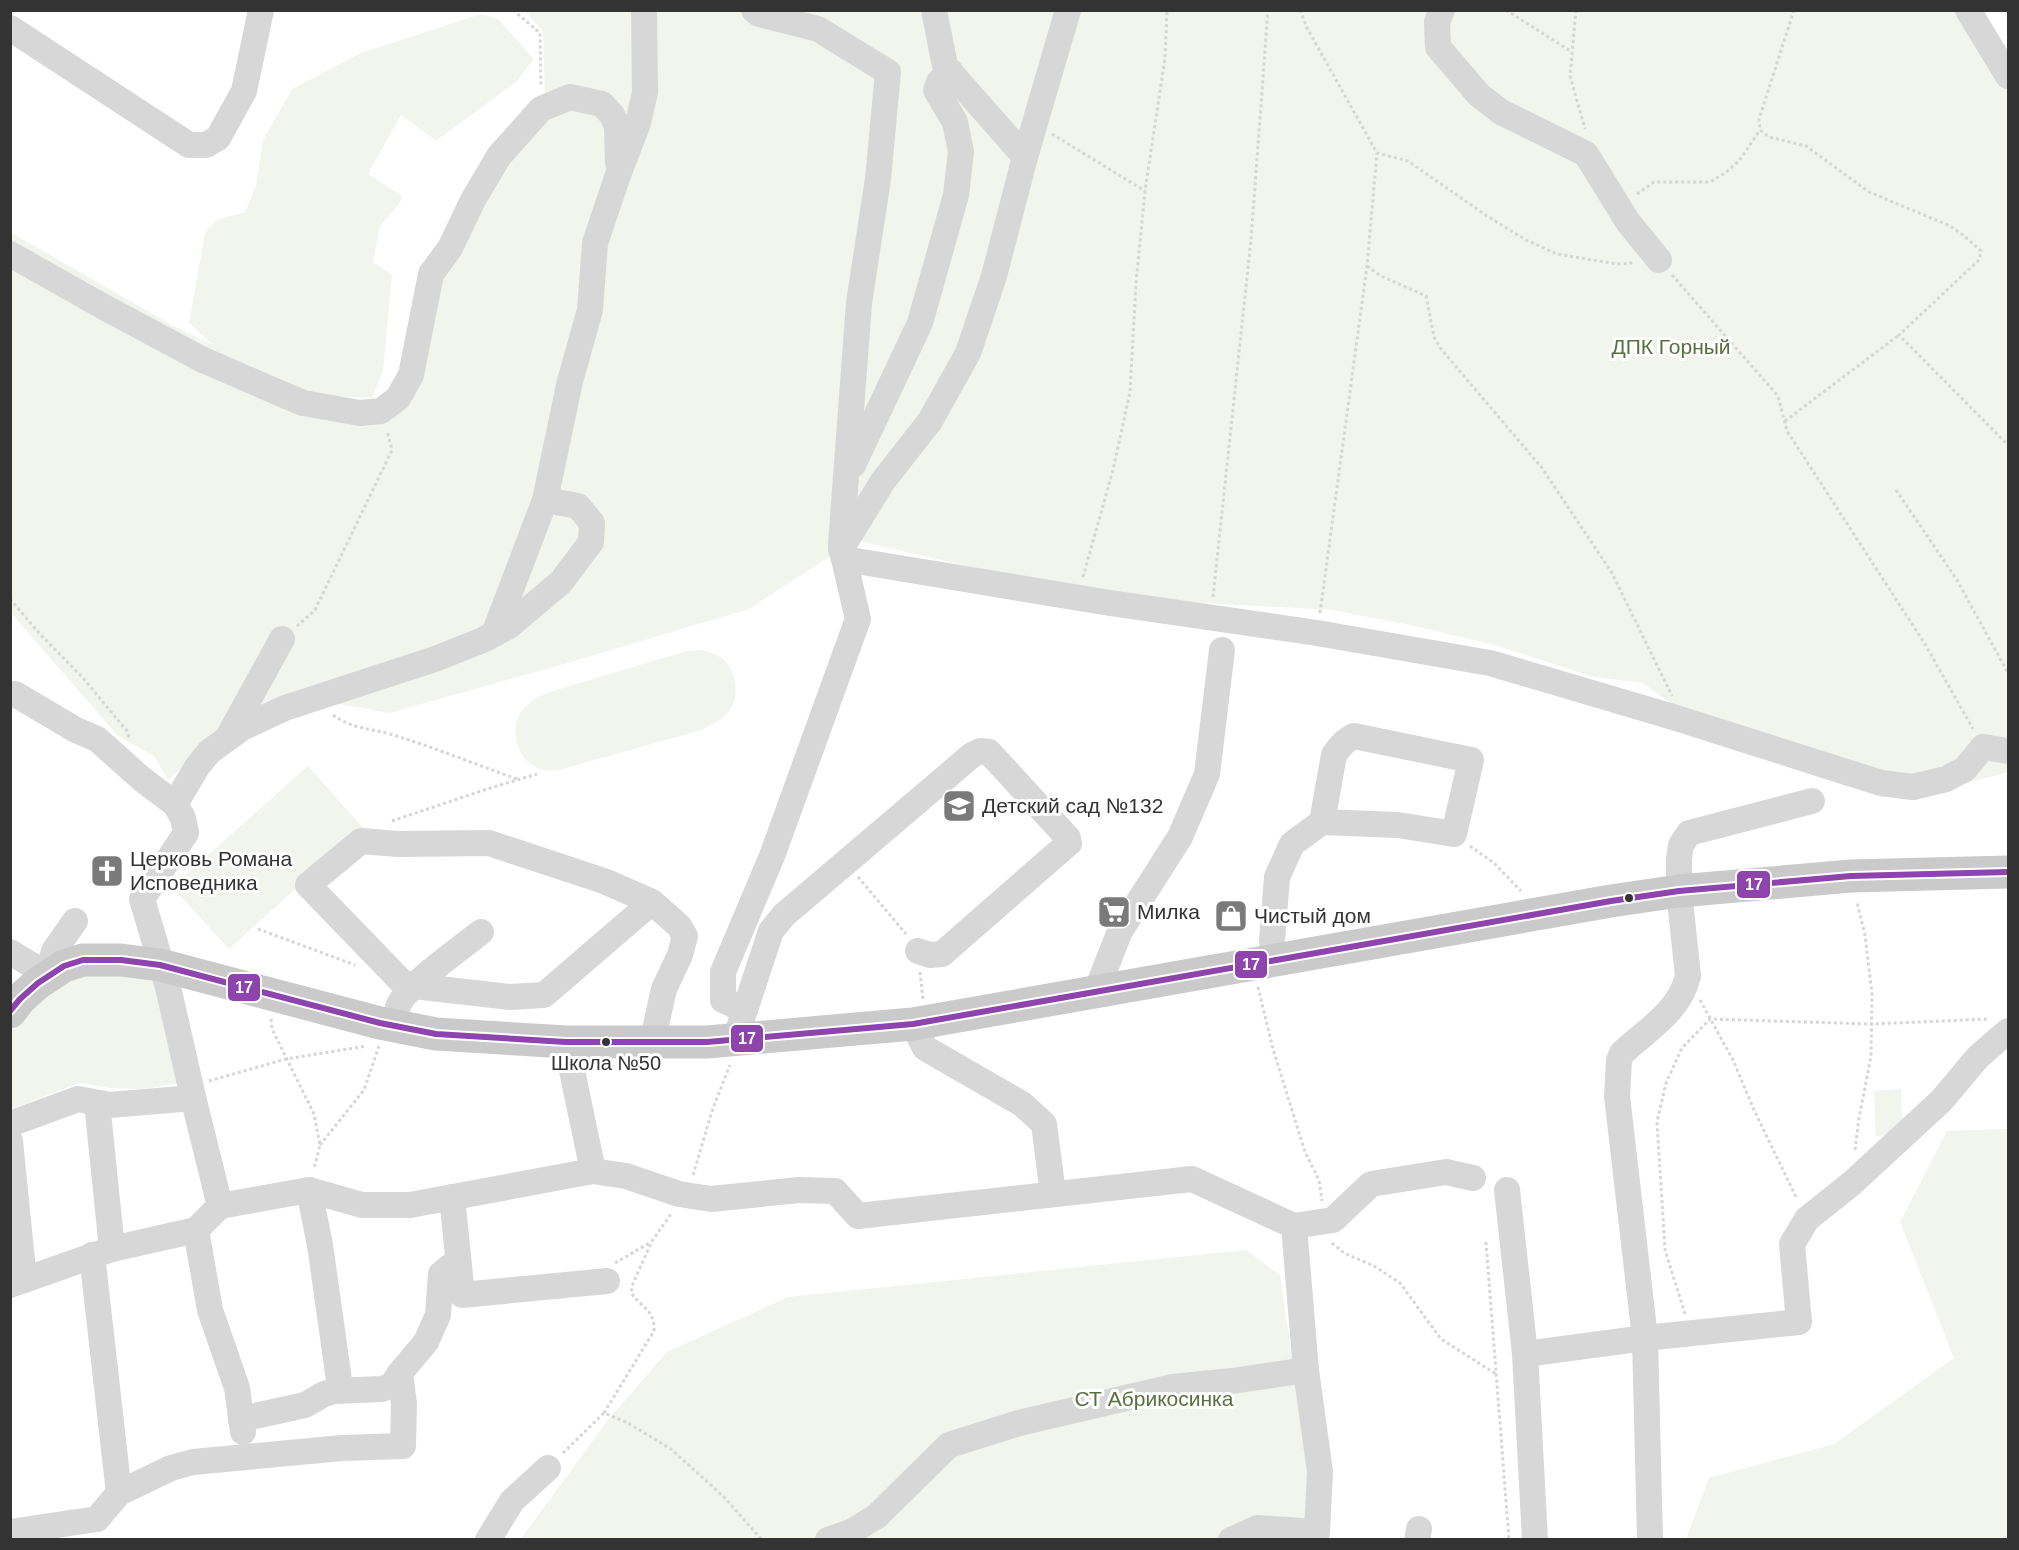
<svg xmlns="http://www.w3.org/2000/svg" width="2019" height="1550" font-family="Helvetica,sans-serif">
  <rect width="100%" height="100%" fill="#fff"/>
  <!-- green -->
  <g fill="#f1f5ed">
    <path d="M525 11H1981L2008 62V772L1912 798 1680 710 1643 683 1594 677 1498 646 1415 626 1332 610 1153 600 1080 592 855 540 749 609 561 665 389 713 300 697 228 727 168 780 154 756 118 736 11 613 10 232 172 325 213 345 189 323 205 233 217 220 245 212 256 186 263 140 292 89 361 53 481 14 498 19 534 59 516 82 436 141 401 115 368 174 402 196 400 203 380 226 373 262 392 275 383 371 372 398 335 396 359 404 393 398 428 270 545 99 543 31Z"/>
    <path d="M704 650C710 653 717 655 722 658 730 664 733 674 735 683 739 711 721 721 698 731L559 770C553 770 546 771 540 769 516 761 507 725 525 707 533 699 542 695 553 691L673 655 687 651Z"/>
    <path d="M308 766 363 828 229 949 172 887Z"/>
    <path d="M135 969 159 983 184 1082 144 1089 109 1088 79 1083 11 1109 10 1023 52 977Z"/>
    <path d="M1901 1089 1903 1134 1876 1136 1874 1091Z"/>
    <path d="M2008 1129V1539H1686L1709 1478 1834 1444 1954 1358 1900 1222 1947 1131Z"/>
    <path d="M1246 1250 1280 1275 1314 1510 1308 1539 520 1540 608 1420 667 1352 788 1297Z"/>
  </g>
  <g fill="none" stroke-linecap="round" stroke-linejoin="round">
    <!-- path -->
    <g stroke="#d6d6d6" stroke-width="3" stroke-dasharray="3 3" stroke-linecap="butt">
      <path d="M513 10 540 33 541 86"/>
      <path d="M1300 10 1307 28 1377 153 1408 161 1487 216 1526 240 1557 254 1617 264 1634 263"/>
      <path d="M1506 10 1572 52"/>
      <path d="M1576 10 1570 76 1585 129"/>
      <path d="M1794 10 1759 119 1760 130 1769 137 1806 146 1869 192 1950 226 1963 235 1981 251 1979 260 1899 335 2008 445"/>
      <path d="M1052 134 1145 191"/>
      <path d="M1637 194 1654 182H1710L1725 173 1739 161 1760 130"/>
      <path d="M1367 266 1381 276 1426 296 1434 337 1441 349 1542 468 1612 573 1672 696"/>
      <path d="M1672 275 1778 396 1787 431 1925 644 1973 729"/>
      <path d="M1785 421 1899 335"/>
      <path d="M1896 490 1957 580 2008 673"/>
      <path d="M1083 577 1113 470 1130 392 1136 283 1145 191 1165 58 1167 10"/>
      <path d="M1213 597 1251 240 1268 10"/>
      <path d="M10 599 39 633 83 678 127 731 129 738"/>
      <path d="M1320 613 1367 266 1377 153"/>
      <path d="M297 626 315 610 392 450 387 431"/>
      <path d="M333 715C353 729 368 728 390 734 433 747 475 764 517 779"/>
      <path d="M392 821 484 790 537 774"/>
      <path d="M1470 846 1494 863 1521 891"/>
      <path d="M858 877 906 934"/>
      <path d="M258 929 355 965"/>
      <path d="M920 972 923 999"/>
      <path d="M1258 987 1273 1049 1305 1152 1319 1180 1322 1201"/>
      <path d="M1700 1000 1733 1060 1754 1110 1797 1199"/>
      <path d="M271 1019 272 1029 314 1114 320 1145 314 1169"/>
      <path d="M209 1081 286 1059 367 1046"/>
      <path d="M320 1145 364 1090 379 1046"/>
      <path d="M1855 1150 1859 1118 1871 1056 1872 994 1865 935 1857 902"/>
      <path d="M693 1175 713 1108 730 1065"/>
      <path d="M1486 1242 1509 1540"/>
      <path d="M1332 1243 1344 1253 1374 1266 1400 1283 1441 1339 1496 1374"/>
      <path d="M615 1263 651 1242"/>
      <path d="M1685 1314 1665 1250 1657 1122 1666 1083 1682 1048 1710 1019 1872 1024 1989 1019"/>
      <path d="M604 1413 654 1331C655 1310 643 1309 631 1293L632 1286 652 1241 671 1214"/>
      <path d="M563 1453 604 1413 628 1423 671 1449 724 1497 762 1540"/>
    </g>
    <!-- minor -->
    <g stroke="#d7d7d7" stroke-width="26">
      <path d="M754 10 759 14 818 29 888 72 878 179 859 303 841 544"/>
      <path d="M934 10 945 66 1025 157"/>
      <path d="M1068 10 1025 157 994 276 968 353 930 421 883 481 841 549 844 559 1110 603 1317 633 1490 663 1673 717 1881 783 1913 787 1946 779 1965 769 1983 747 2008 751"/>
      <path d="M1442 10 1437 22 1438 47 1479 95 1501 112 1586 154 1628 222 1659 260"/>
      <path d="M1968 10 2008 76"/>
      <path d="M10 28 189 145H206L218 138 244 91 261 10"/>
      <path d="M10 254 102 306 201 359 277 392 303 403 360 413 381 411 398 398 411 375 431 274 450 248 473 200 499 156 541 109 570 97 602 104 612 115 617 126 618 163"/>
      <path d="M853 465 920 323 956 195 961 152 955 122 936 90 939 82 950 71"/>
      <path d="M494 634 545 500"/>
      <path d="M15 694 76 730 97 739 143 780 175 804 183 818 186 833 142 899 168 987 193 1097 220 1206"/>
      <path d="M228 737 282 639"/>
      <path d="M175 804 197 767 209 752 242 728 285 708 435 659 483 640 509 626 561 582 591 542 592 523 578 506 545 500 570 381 590 310 595 243 618 175 638 123 645 92 644 10"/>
      <path d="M10 952 48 975 54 951 75 921"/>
      <path d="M1274 960 1272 941 1277 877 1292 844 1322 822 1398 825 1454 834 1471 760 1354 736C1345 740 1339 747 1334 755L1322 822"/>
      <path d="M1096 992 1120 931 1180 837 1207 774 1222 650"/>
      <path d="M398 1007C402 989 464 946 481 932"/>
      <path d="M744 1010 723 1000V972L772 856 858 619 844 559"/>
      <path d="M913 1024 925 1048 1022 1104 1044 1124 1053 1194"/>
      <path d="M735 1040 771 931 784 915 972 755 981 751 989 752 1068 838 1069 843 942 954 930 955 918 951"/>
      <path d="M566 1042 593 1171"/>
      <path d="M652 1043 664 989 680 955 685 936 679 926 652 902 544 995 510 997 414 986 402 982 308 885 361 841 398 844 489 843 604 881 652 902"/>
      <path d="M97 1103 112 1249"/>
      <path d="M10 1124 78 1099 110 1105 193 1098"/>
      <path d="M10 1141 24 1280"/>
      <path d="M309 1190 320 1245 339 1380"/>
      <path d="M1507 1190 1525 1354 1535 1540"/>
      <path d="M452 1197 462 1295 607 1281"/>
      <path d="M1294 1226 1333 1220 1371 1184 1446 1172 1473 1178"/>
      <path d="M196 1230 210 1310 237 1388 243 1432"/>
      <path d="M92 1255 119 1493"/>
      <path d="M10 1285 112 1249 196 1230 220 1206 309 1190 362 1205H410L593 1171 626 1176 679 1194 711 1199 799 1190 835 1191 858 1216 1192 1179 1294 1226 1306 1370 1320 1472 1317 1532 1315 1540"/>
      <path d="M1525 1354 1645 1338 1799 1322 1792 1244 1807 1219 1851 1184 1941 1101 1978 1057 2008 1031"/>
      <path d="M241 1419 305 1405 324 1394 335 1391 382 1389 392 1385 400 1373"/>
      <path d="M10 1532 97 1519 119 1493 171 1468 193 1462 342 1448 403 1446 404 1404 400 1373 426 1342 438 1315 441 1274 458 1260"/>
      <path d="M488 1540 512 1501 548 1468"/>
      <path d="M828 1540 851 1532 877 1516 949 1445 1019 1423 1173 1387 1232 1381 1306 1370"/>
      <path d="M1231 1540 1258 1528 1317 1532"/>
      <path d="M1417 1540 1419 1529"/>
      <path d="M1650 1540 1645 1338 1617 1096 1619 1060 1622 1053C1647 1030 1680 1011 1688 976L1679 891V859L1681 845 1689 833 1812 801"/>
    </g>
    <!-- major -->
    <path stroke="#cacaca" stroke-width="33" d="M10 1012 20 999 38 983 64 966 83 960H121L160 965 380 1023 436 1034 566 1042H707L913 1024 1611 901 1679 891 1851 876 2008 872"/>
    <!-- bus-1 casing -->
    <g stroke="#fff" stroke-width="10">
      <path id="bus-1" d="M10 1011 20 999 38 983 64 966 83 960H121L160 965 380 1023 436 1034 566 1042H707L913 1024 1611 901 1679 891 1851 876 2008 872"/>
    </g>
    <!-- bus-1 -->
    <use href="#bus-1" stroke="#8e44ad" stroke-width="6"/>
  </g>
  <!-- icons -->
  <defs>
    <g id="school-square" transform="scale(1.725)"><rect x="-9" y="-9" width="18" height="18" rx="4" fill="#7a7a7a" stroke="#fff"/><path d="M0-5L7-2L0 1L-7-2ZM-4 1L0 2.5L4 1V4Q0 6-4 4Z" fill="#fff"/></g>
    <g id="church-square" transform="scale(1.725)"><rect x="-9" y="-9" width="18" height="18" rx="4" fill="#7a7a7a" stroke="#fff"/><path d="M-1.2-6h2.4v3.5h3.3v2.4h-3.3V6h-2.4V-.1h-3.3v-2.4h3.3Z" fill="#fff"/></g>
    <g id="supermarket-square" transform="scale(1.725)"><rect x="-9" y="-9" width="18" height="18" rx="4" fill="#7a7a7a" stroke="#fff"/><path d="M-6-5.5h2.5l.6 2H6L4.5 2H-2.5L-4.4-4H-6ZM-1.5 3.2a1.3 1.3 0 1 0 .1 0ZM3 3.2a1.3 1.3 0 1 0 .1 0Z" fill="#fff"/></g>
    <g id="shop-square" transform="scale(1.725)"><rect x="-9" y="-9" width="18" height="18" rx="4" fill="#7a7a7a" stroke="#fff"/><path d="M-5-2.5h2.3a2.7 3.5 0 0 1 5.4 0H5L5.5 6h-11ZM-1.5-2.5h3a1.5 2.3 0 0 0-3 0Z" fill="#fff"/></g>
  </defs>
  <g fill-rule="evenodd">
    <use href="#school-square" x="959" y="806"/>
    <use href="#church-square" x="107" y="871"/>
    <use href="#supermarket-square" x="1114" y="912"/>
    <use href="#shop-square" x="1231" y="916"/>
  </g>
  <!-- markers -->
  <g fill="#333" stroke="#fff" stroke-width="2">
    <circle cx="1629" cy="898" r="5"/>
    <circle cx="606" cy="1042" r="5"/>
  </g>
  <g text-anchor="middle" stroke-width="6" stroke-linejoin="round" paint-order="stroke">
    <!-- bus labels -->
    <g font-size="20" fill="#333" stroke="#fff">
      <text x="606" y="1070">Школа №50</text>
    </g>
    <!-- park labels -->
    <g font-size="21" fill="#56703f" stroke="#fff">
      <text x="1671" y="354">ДПК Горный</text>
      <text x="1154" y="1406">СТ Абрикосинка</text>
    </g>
    <!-- poi labels -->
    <g font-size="21" fill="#333" stroke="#fff" text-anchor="start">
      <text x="982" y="813">Детский сад №132</text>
      <text x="130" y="866">Церковь Романа<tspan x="130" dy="24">Исповедника</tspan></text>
      <text x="1137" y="919">Милка</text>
      <text x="1254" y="923">Чистый дом</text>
    </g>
  </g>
  <g stroke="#fff" stroke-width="2">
    <rect x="1736" y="870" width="35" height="29" rx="6" fill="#8e44ad"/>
    <rect x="1234" y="950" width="34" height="29" rx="6" fill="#8e44ad"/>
    <rect x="227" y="973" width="34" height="29" rx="6" fill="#8e44ad"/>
    <rect x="730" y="1024" width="34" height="29" rx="6" fill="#8e44ad"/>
  </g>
  <g font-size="16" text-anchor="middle" font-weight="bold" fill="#fff">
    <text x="1754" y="890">17</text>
    <text x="1251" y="970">17</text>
    <text x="244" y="993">17</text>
    <text x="747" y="1044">17</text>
  </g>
  <!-- border -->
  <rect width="2019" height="1550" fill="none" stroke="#333333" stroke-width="24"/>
</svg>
